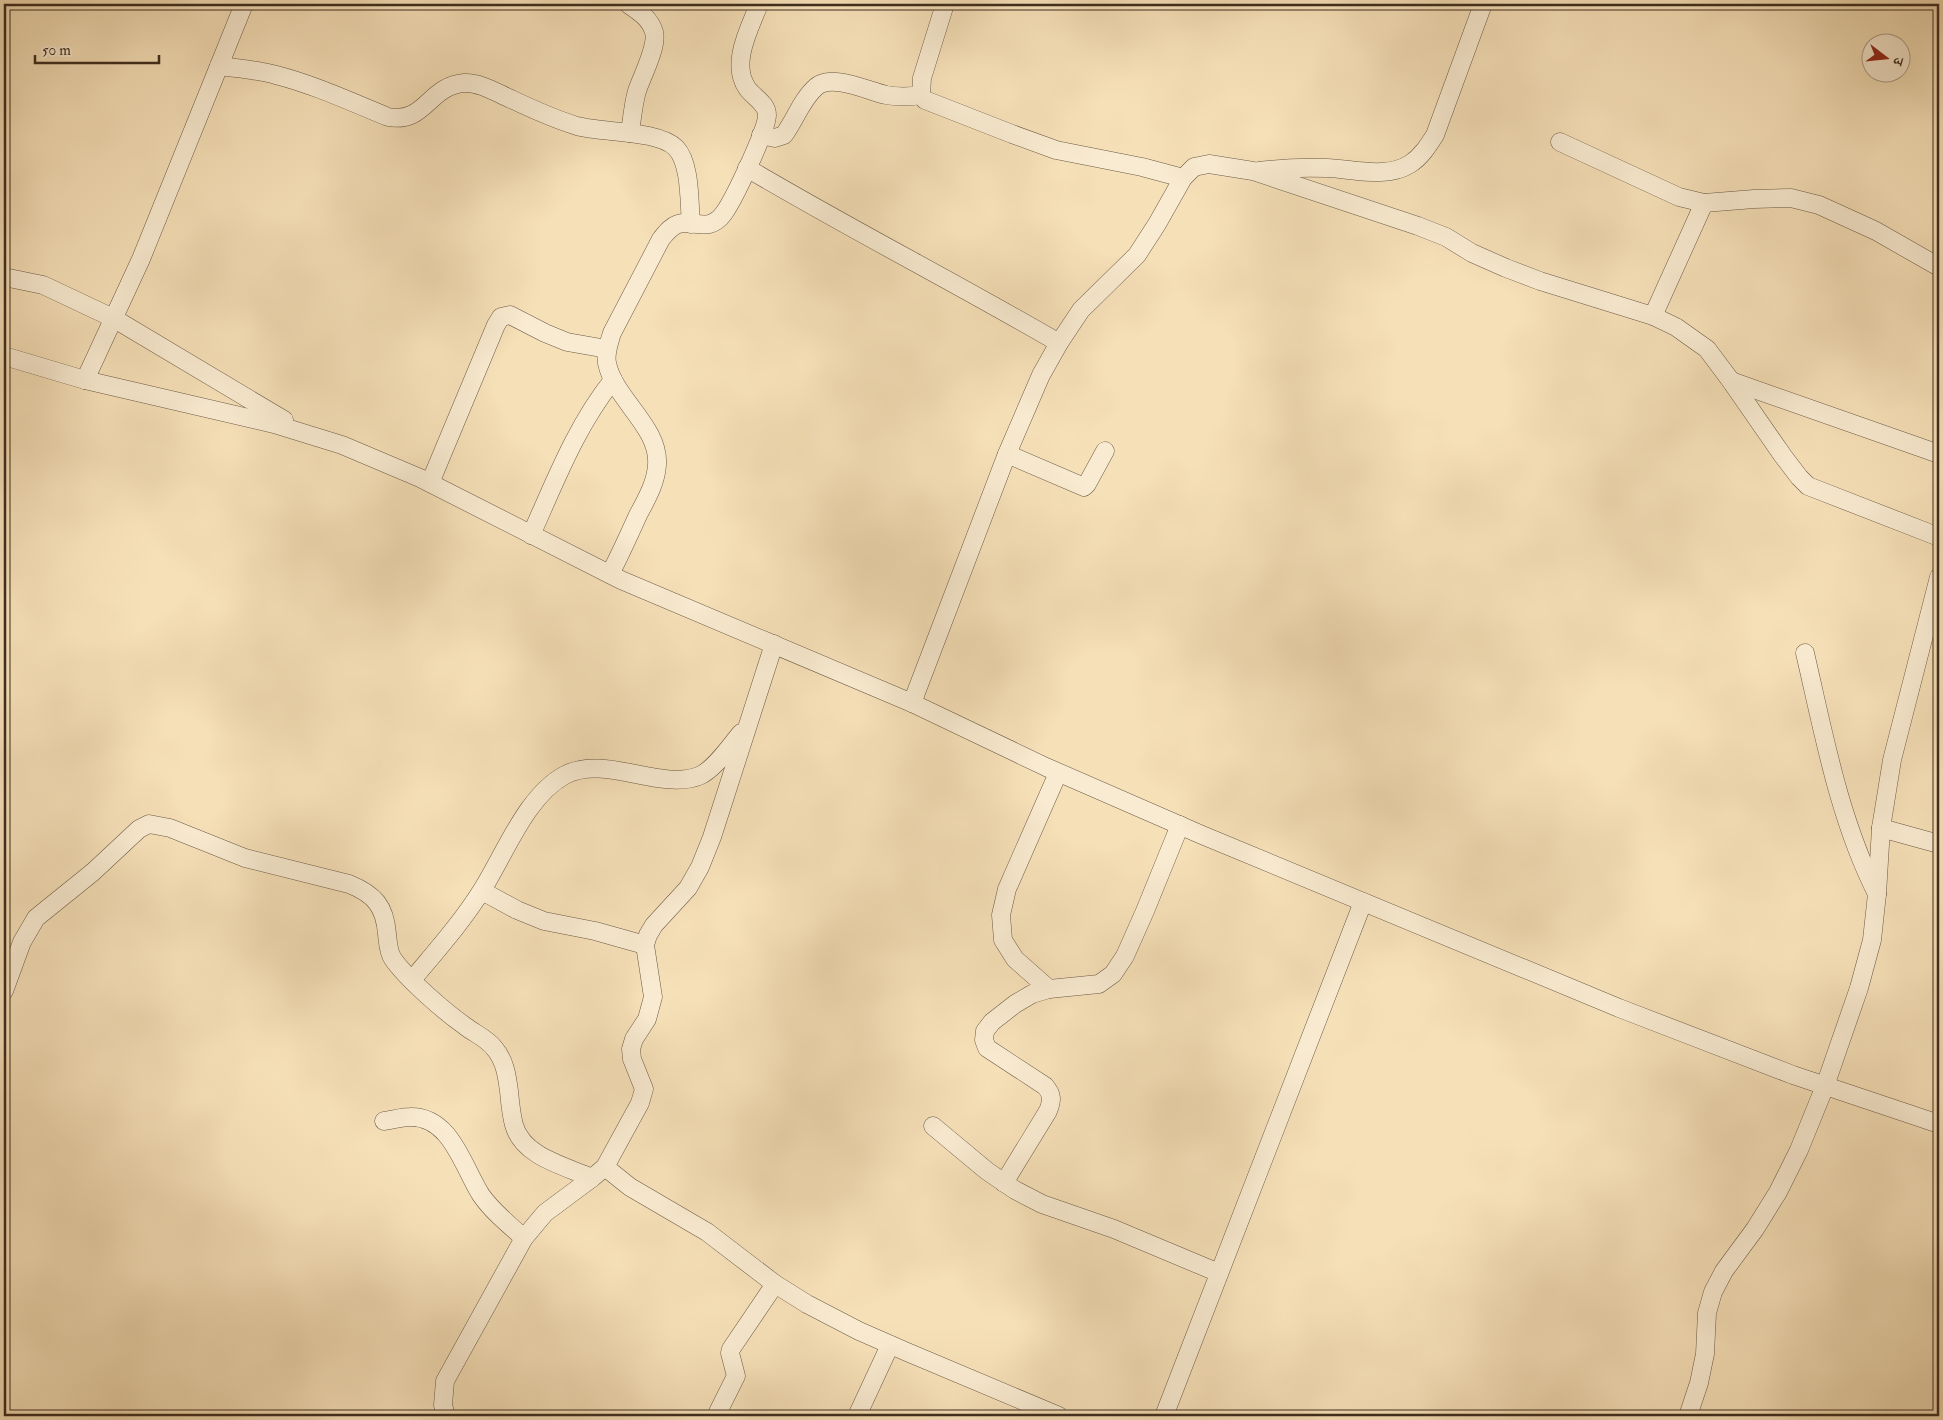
<svg xmlns="http://www.w3.org/2000/svg" width="1943" height="1420" font-family="'IM FELL Double Pica','Noto Serif Devanagari',serif">
  <rect width="100%" height="100%" fill="#f6e0b8"/>
  <filter id="stains"><feTurbulence type="fractalNoise" baseFrequency=".004" numOctaves="4"/><feColorMatrix values="0 0 0 0 .2 0 0 0 0 .09 0 0 0 0 .02 0 0 0 .5 -.17"/></filter>
  <radialGradient id="worn" r=".72"><stop offset=".6" stop-color="#630" stop-opacity="0"/><stop offset="1" stop-color="#630" stop-opacity=".3"/></radialGradient>
  <g fill="none" stroke-linecap="round" stroke-linejoin="round">
    <!-- minor casing -->
    <g stroke="#6c5a45" stroke-width="19">
      <g id="minor">
        <path d="M628 4C638 11 650 18 654 32 658 46 642 76 637 91 633 105 632 119 630 133"/>
        <path d="M945 4 922 78 921 95 925 100 1012 134 1056 150 1142 167 1183 178"/>
        <path d="M219 66C238 68 258 70 276 75 315 85 351 102 388 117 426 124 428 86 464 83 480 82 497 93 511 99 532 109 554 119 577 126 602 133 659 130 676 148 691 164 689 203 691 224"/>
        <path d="M761 135 775 138 784 135C795 120 802 99 816 87 831 73 868 91 886 95 898 97 909 97 921 95"/>
        <path d="M1560 142 1679 197 1704 203 1754 199 1791 198 1819 205 1876 231 1939 267"/>
        <path d="M747 168C850 229 956 283 1059 343"/>
        <path d="M1259 171C1282 168 1304 167 1327 168 1354 169 1386 179 1410 164 1421 157 1428 146 1435 135L1483 4"/>
        <path d="M4 277 43 285 113 318 284 420"/>
        <path d="M1653 316 1704 203"/>
        <path d="M4 356 85 380 274 424 342 445 420 478 621 580 912 703 1046 767 1202 835 1619 1008 1793 1075 1939 1124"/>
        <path d="M85 380 141 259 244 4"/>
        <path d="M1731 381 1939 454"/>
        <path d="M1007 454 1084 487 1087 484 1105 451"/>
        <path d="M430 483 496 325 501 317 510 315 545 333 567 342 607 349"/>
        <path d="M531 535C555 482 576 426 613 380"/>
        <path d="M610 574C620 555 629 535 638 515 646 500 656 483 657 465 660 427 614 399 607 363 605 353 609 343 612 333L661 239C666 233 670 227 678 224 694 219 709 234 724 213 734 199 767 130 767 115 767 103 753 97 747 88 730 63 750 28 759 4"/>
        <path d="M1805 653C1824 735 1839 819 1877 894"/>
        <path d="M912 703 1007 454 1041 375 1059 343 1081 310 1137 255 1157 224 1183 178 1194 167 1209 164 1253 171 1418 226 1446 237 1472 253 1506 268 1540 281 1653 316 1676 327 1707 349 1731 381 1783 456 1799 477 1808 486 1939 537"/>
        <path d="M1881 828 1939 844"/>
        <path d="M482 891 517 910 544 921 595 931 645 945"/>
        <path d="M412 980C436 951 462 922 482 890 505 854 526 796 565 775 604 754 660 791 699 776 714 770 730 746 741 733"/>
        <path d="M1049 989 1015 959 1003 940 1001 915 1007 889 1058 773"/>
        <path d="M4 991 22 942 36 918 93 872 139 829 149 824 170 828 245 858 349 884C374 894 385 906 387 934 388 942 388 952 393 959 407 979 445 1012 465 1026 475 1034 487 1038 495 1049 505 1061 507 1076 509 1091 510 1102 511 1114 514 1125 523 1157 565 1166 592 1178"/>
        <path d="M384 1121C392 1120 402 1117 410 1117 451 1116 463 1167 481 1195 492 1211 509 1225 524 1238"/>
        <path d="M933 1126 987 1171 1015 1190 1042 1204 1114 1229 1219 1273"/>
        <path d="M605 1167 630 1187 707 1232 775 1284 807 1304 859 1331 907 1352 1059 1416"/>
        <path d="M1004 1183 1048 1111C1052 1101 1053 1095 1045 1086L987 1048 984 1040 985 1031 992 1022 1015 1004 1032 994 1049 989 1099 984 1113 974 1125 956 1145 911 1180 825"/>
        <path d="M446 1416 443 1405 445 1381 524 1238 545 1213 592 1178 605 1167 640 1103 644 1089 632 1059 631 1049 634 1039 647 1019 653 997 645 945 648 935 654 925 688 888 700 867 712 837 774 644"/>
        <path d="M716 1416 736 1376 730 1353 731 1349 775 1284"/>
        <path d="M857 1416 890 1345"/>
        <path d="M1164 1416 1363 902"/>
        <path d="M1688 1416 1699 1383 1705 1354 1707 1313 1713 1292 1724 1271 1755 1229 1778 1192 1799 1150 1825 1086 1859 988 1872 940 1877 894 1881 828 1892 760 1939 577"/>
      </g>
    </g>
    <!-- minor -->
    <use href="#minor" stroke="#f9ebd1" stroke-width="18"/>
  </g>
  <!-- margin -->
  <rect width="1943" height="1420" fill="none" stroke="#f6e0b8" stroke-width="20"/>
  <rect x="5" y="5" width="1933" height="1410" fill="none" stroke="#3e2d1f" stroke-width="2.5"/>
  <rect x="10" y="10" width="1923" height="1400" fill="none" stroke="#3e2d1f"/>
  <!-- north arrow -->
  <g transform="translate(1886 58) rotate(106)"><circle r="24" fill="#f9ebd1" stroke="#ae9f8a"/>
  <path d="M0-4L9 19L0 12L-9 19Z" fill="#8f2418"/>
  <text y="-8" font-size="14" font-weight="bold" text-anchor="middle" fill="#3e2d1f">उ</text>
  </g>
  <!-- scale -->
  <path d="M35 55v8h124v-8" fill="none" stroke="#3e2d1f" stroke-width="2.5"/>
  <text x="42" y="55" font-size="15" fill="#3e2d1f" stroke="#f9ebd1" stroke-width="4" paint-order="stroke">50 m</text>
  <rect width="100%" height="100%" filter="url(#stains)"/>
  <rect width="100%" height="100%" fill="url(#worn)"/>
</svg>
